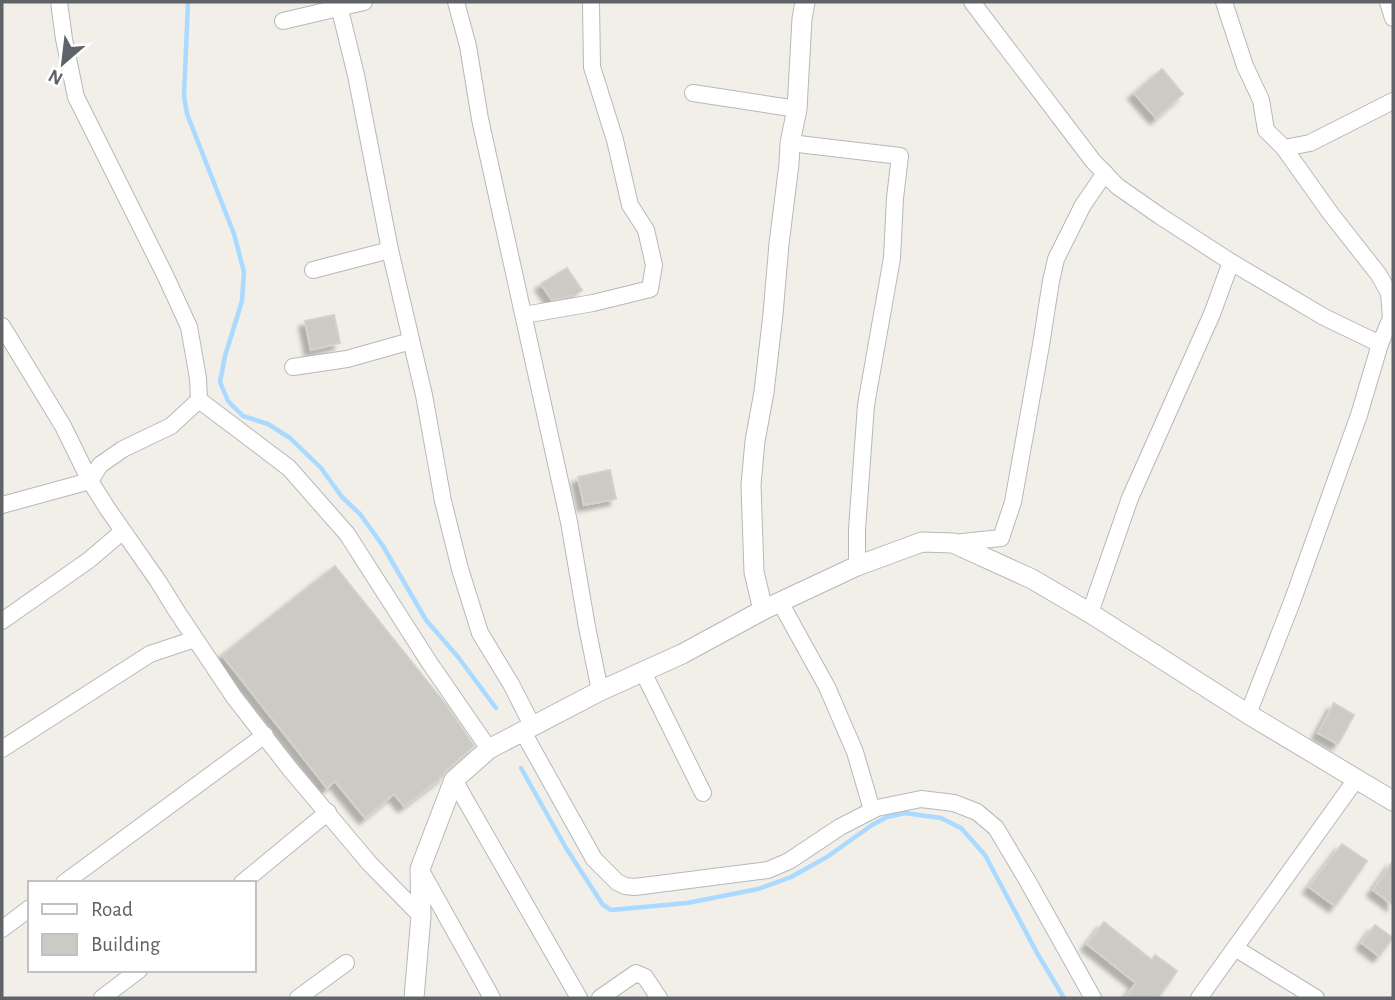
<svg xmlns="http://www.w3.org/2000/svg" width="1395" height="1000" font-family="'Alegreya Sans',sans-serif">
  <defs>
    <filter id="shadow"><feDropShadow dx="-6" dy="6" stdDeviation="2" flood-color="#0004"/></filter>
  </defs>
  <rect width="100%" height="100%" fill="#f1efe8"/>
  <g fill="none" stroke-linecap="round" stroke-linejoin="round">
    <!-- stream -->
    <g stroke="#aadaff" stroke-width="4.5">
      <path d="M188 2 184 96 187 114 234 234 244 272 242 301 225 356 220 382 228 401 243 416 268 424 290 438 321 468 342 497 360 514 383 546 426 620 458 657 496 708"/>
      <path d="M521 768 566 848 603 905 611 910 687 903 758 889 791 877 827 857 872 825 887 817 905 813 941 818 961 828 985 855 1037 953 1064 998"/>
    </g>
  </g>
  <!-- building -->
  <g fill="#cccac5" stroke="#d6d1c6" stroke-width="2" filter="url(#shadow)">
    <path d="M1162 69 1183 94 1156 118 1134 93Z"/>
    <path d="M567 268 582 290 575 295 552 300 541 284Z"/>
    <path d="M334 315 340 343 311 350 305 321Z"/>
    <path d="M610 470 616 499 584 505 578 477Z"/>
    <path d="M335 566 447 706 474 746 446 771 443 776 404 806 394 794 365 818 335 781 327 788 222 655Z"/>
    <path d="M1334 703 1354 715 1338 744 1318 733Z"/>
    <path d="M1342 844 1367 861 1335 906 1309 887Z"/>
    <path d="M1393 861V905L1373 890Z"/>
    <path d="M1104 922 1152 960 1155 955 1177 971 1158 998H1125L1136 983 1087 944Z"/>
    <path d="M1375 925 1393 938 1379 956 1362 943Z"/>
  </g>
  <g fill="none" stroke-linecap="round" stroke-linejoin="round">
    <!-- minor casing -->
    <g stroke="#b5b8bc" stroke-width="18">
      <g id="minor">
        <path d="M59 2 64 39 76 97 166 277 189 327 198 378 199 400 289 468 347 534 429 662 489 749"/>
        <path d="M338 2 356 75 390 250 424 395 443 501 460 569 480 633 511 684 533 727"/>
        <path d="M456 2 468 46 480 119 569 522 587 627 600 691"/>
        <path d="M972 2 1093 161 1117 186 1160 216 1231 262 1324 317 1380 344"/>
        <path d="M1224 2 1245 66 1261 100 1266 130 1284 148 1331 214 1379 275 1389 293 1391 318 1380 344 1359 415 1292 602 1248 714"/>
        <path d="M1388 2 1393 18"/>
        <path d="M283 21 364 2"/>
        <path d="M693 93 797 109"/>
        <path d="M790 143 900 156 895 198 892 258 866 405 857 529V566"/>
        <path d="M1284 148 1310 143 1393 101"/>
        <path d="M313 270 390 250"/>
        <path d="M524 315 593 303 650 289 654 265 646 230 630 205 615 140 592 67 591 2"/>
        <path d="M2 326 63 426 90 481 107 508 158 581 176 610 234 697 290 769 370 864 421 916"/>
        <path d="M293 367 347 359 411 341"/>
        <path d="M2 505 90 481 100 465 123 449 171 426 199 400"/>
        <path d="M953 543 1001 538 1013 502 1041 345 1051 281 1056 259 1083 205 1105 173"/>
        <path d="M780 602 827 687 855 752 872 810"/>
        <path d="M1090 613 1130 498 1212 314 1231 262"/>
        <path d="M2 621 89 560 123 531"/>
        <path d="M643 672 703 793"/>
        <path d="M523 732 594 859 617 882 625 886 635 887 768 870 789 861 840 827 877 808 921 799 954 803 977 812 996 828 1027 880 1093 998"/>
        <path d="M2 749 150 654 195 639"/>
        <path d="M454 780 579 998"/>
        <path d="M420 869 492 998"/>
        <path d="M64 883 265 735"/>
        <path d="M242 883 328 812"/>
        <path d="M2 929 30 908"/>
        <path d="M1235 948 1316 998"/>
        <path d="M102 998 139 970"/>
        <path d="M298 998 346 963"/>
        <path d="M600 998 636 973 645 977 659 998"/>
        <path d="M1199 998 1357 778"/>
      </g>
    </g>
    <!-- tertiary casing -->
    <g stroke="#b5b8bc" stroke-width="21">
      <g id="tertiary">
        <path d="M763 610 754 572 751 485 755 441 764 392 773 314 779 244 789 164 790 143 797 109 802 19 805 2"/>
        <path d="M414 998 421 916 420 869 454 780 489 749 600 691 682 654 763 610 857 566 922 542 953 543 1032 579 1090 613 1248 714 1393 801"/>
      </g>
    </g>
    <!-- minor -->
    <use href="#minor" stroke="#fff" stroke-width="16"/>
    <!-- tertiary -->
    <use href="#tertiary" stroke="#fff" stroke-width="19"/>
  </g>
  <!-- border -->
  <rect width="1395" height="1000" fill="none" stroke="#5f6368" stroke-width="7"/>
  <!-- legend -->
  <rect x="28" y="881" width="228" height="91" fill="#ffffff" stroke="#bfc1c3" stroke-width="2"/>
  <rect x="42" y="904" width="35" height="10" fill="#ffffff" stroke="#bfc1c3" stroke-width="2"/>
  <text x="91" y="916" font-size="21" fill="#5f6368">Road</text>
  <rect x="42" y="934" width="35" height="21" fill="#cccac5" stroke="#bfc1c3" stroke-width="2"/>
  <text x="91" y="951" font-size="21" fill="#5f6368">Building</text>
  <!-- north arrow -->
  <g transform="translate(63 63) rotate(208)" stroke="#ffffff" stroke-width="5" paint-order="stroke">
  <path d="M0-5L12 26L0 18L-12 26Z" fill="#5f6368"/>
  <text y="-10" font-size="19" font-weight="bold" text-anchor="middle" fill="#5f6368">N</text>
  </g>
</svg>
